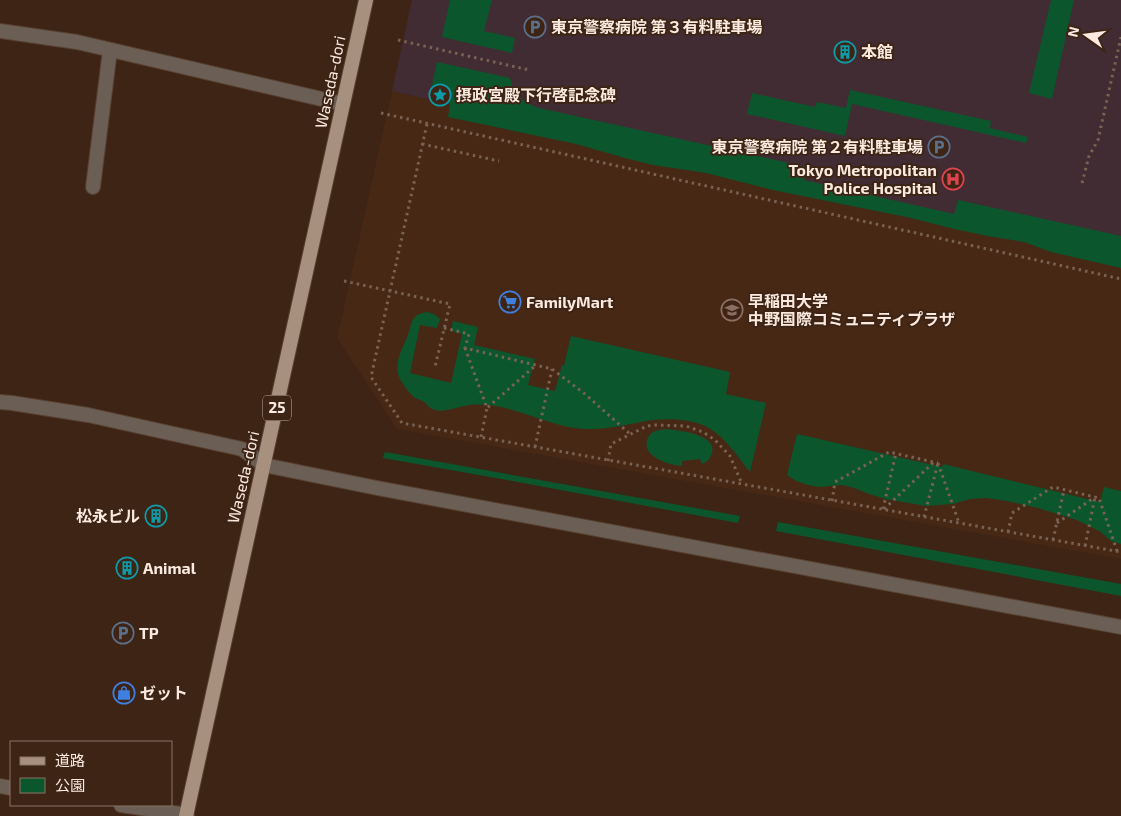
<svg xmlns="http://www.w3.org/2000/svg" width="1121" height="816" font-family="'Exo 2','Noto Sans JP',sans-serif">
  <rect width="100%" height="100%" fill="#3d2415"/>
  <!-- built -->
  <path fill="#472814" d="M392 91 1121 255V559L397 429 337 338Z"/>
  <!-- medical -->
  <path fill="#402c32" d="M412 0H1121V255L392 91Z"/>
  <!-- green -->
  <g fill="#0c562d">
    <path d="M450 0H492L484 31 515 38 512 53 442 37Z"/>
    <path d="M1051 0H1074L1052 99 1029 93Z"/>
    <path d="M437 62 510 78C514 95 523 103 539 108L807 167 804 180 954 214 958 200 1121 236V268L1051 252 1024 242 988 236 954 229 911 218 773 190 706 173 653 165 625 158 576 144 448 117 450 104 429 99Z"/>
    <path d="M850 90 991 121 990 128 1028 137 1026 143 852 104 845 136 747 114 752 93 815 107 817 102 846 108Z"/>
    <path d="M427 312 434 314 440 319 437 328 420 325 410 373 451 383 462 334 451 331 453 321 478 327 474 345 535 359 528 385 555 391 562 365 564 366 571 336 730 372 726 394 766 403 750 472C737 456 724 435 705 426 686 418 661 418 641 422 625 425 609 429 592 429 556 430 524 409 489 405 483 405 476 404 470 405 459 406 443 414 433 409 429 408 427 404 424 402 423 401 418 399 417 399 410 395 404 386 400 379 392 363 404 347 409 332 410 328 411 322 414 318 417 314 422 313 427 312Z"/>
    <path d="M665 429C677 430 718 434 712 453 710 459 707 462 702 464L700 459 682 461V466C672 465 660 462 652 455 644 449 645 437 653 432 657 430 661 430 665 429Z"/>
    <path d="M797 434 942 467 943 464 1100 502 1104 487 1121 491V544L1111 541 1101 532 1077 520 1038 508 1007 501 987 498 970 499 953 504 926 506 885 499 869 494 854 488 842 485 819 487 808 485 796 481 787 475Z"/>
    <path d="M385 452 740 516 738 523 507 480 383 458Z"/>
    <path d="M778 522 1121 584V596L776 531Z"/>
  </g>
  <g fill="none" stroke-linecap="round" stroke-linejoin="round">
    <!-- minor casing -->
    <g stroke="#584031" stroke-width="16">
      <g id="minor">
        <path d="M0 31 77 42 343 104"/>
        <path d="M93 187 110 50"/>
        <path d="M0 402 12 403 88 415 242 449 264 465"/>
        <path d="M0 786 11 788"/>
        <path d="M121 805 187 815"/>
      </g>
    </g>
    <!-- tertiary casing -->
    <g stroke="#584031" stroke-width="16">
      <path id="tertiary" d="M264 465 377 488 1121 627"/>
    </g>
    <!-- primary casing -->
    <g stroke="#584031" stroke-width="16">
      <path id="primary" d="M186 816 366 0"/>
    </g>
    <!-- path -->
    <g stroke="#786254" stroke-width="3" stroke-dasharray="2.5 4" stroke-linecap="butt">
      <path d="M398 40 529 70"/>
      <path d="M381 113 1121 279"/>
      <path d="M427 124 371 377 402 423 1121 552"/>
      <path d="M422 144 499 161"/>
      <path d="M1082 183 1089 156 1098 140 1121 37"/>
      <path d="M344 281 450 304 435 367"/>
      <path d="M444 328 469 334 465 348 552 369 585 394 630 434"/>
      <path d="M465 348 487 408 536 365"/>
      <path d="M481 437 487 408"/>
      <path d="M535 447 552 369"/>
      <path d="M608 461 611 444 647 426 656 425 686 426 703 432 715 440 730 456 742 484"/>
      <path d="M938 463 959 523"/>
      <path d="M832 501 835 482 889 452 938 463"/>
      <path d="M883 509 896 453"/>
      <path d="M884 509 934 462"/>
      <path d="M924 517 938 463"/>
      <path d="M1057 523 1095 497"/>
      <path d="M1008 532 1012 513 1053 487 1099 498 1117 551"/>
      <path d="M1053 540 1064 490"/>
      <path d="M1085 546 1095 497"/>
    </g>
    <!-- minor -->
    <use href="#minor" stroke="#6a5e55" stroke-width="14"/>
    <!-- tertiary -->
    <use href="#tertiary" stroke="#6a5e55" stroke-width="14"/>
    <!-- primary -->
    <use href="#primary" stroke="#a8907e" stroke-width="14"/>
  </g>
  <!-- icons -->
  <defs>
    <g id="parking-ring" transform="scale(1.125)"><circle r="9.5" fill="#3d2415" stroke="#5c6f8a" stroke-width="1.5"/><path d="M-3.5-5.5H1a3.5 3.5 0 0 1 0 7H-1V5.5H-3.5ZM-1-3.4V-.6H.8a1.4 1.4 0 0 0 0-2.8Z" fill="#5c6f8a"/></g>
    <g id="building-ring" transform="scale(1.125)"><circle r="9.5" fill="#3d2415" stroke="#0f9aa8" stroke-width="1.5"/><path d="M-4-6H4V6H1V3H-1V6H-4ZM-2.5-4.3h1.7v1.8h-1.7ZM.8-4.3h1.7v1.8H.8ZM-2.5-1h1.7V.8h-1.7ZM.8-1h1.7V.8H.8Z" fill="#0f9aa8"/></g>
    <g id="sight-ring" transform="scale(1.125)"><circle r="9.5" fill="#3d2415" stroke="#0f9aa8" stroke-width="1.5"/><path d="M0-6L1.8-2.2L6-1.7L2.9 1.2L3.7 5.4L0 3.3L-3.7 5.4L-2.9 1.2L-6-1.7L-1.8-2.2Z" fill="#0f9aa8"/></g>
    <g id="hospital-ring" transform="scale(1.125)"><circle r="9.5" fill="#3d2415" stroke="#e0444e" stroke-width="1.5"/><path d="M-5-5h3v3.5h4V-5h3V5h-3V1.5h-4V5h-3Z" fill="#e0444e"/></g>
    <g id="supermarket-ring" transform="scale(1.125)"><circle r="9.5" fill="#3d2415" stroke="#3f7fe0" stroke-width="1.5"/><path d="M-6-5.5h2.5l.6 2H6L4.5 2H-2.5L-4.4-4H-6ZM-1.5 3.2a1.3 1.3 0 1 0 .1 0ZM3 3.2a1.3 1.3 0 1 0 .1 0Z" fill="#3f7fe0"/></g>
    <g id="university-ring" transform="scale(1.125)"><circle r="9.5" fill="#3d2415" stroke="#8d6e63" stroke-width="1.5"/><path d="M0-5L7-2L0 1L-7-2ZM-4 1L0 2.5L4 1V4Q0 6-4 4Z" fill="#8d6e63"/></g>
    <g id="shop-ring" transform="scale(1.125)"><circle r="9.5" fill="#3d2415" stroke="#3f7fe0" stroke-width="1.5"/><path d="M-5-2.5h2.3a2.7 3.5 0 0 1 5.4 0H5L5.5 6h-11ZM-1.5-2.5h3a1.5 2.3 0 0 0-3 0Z" fill="#3f7fe0"/></g>
  </defs>
  <g fill-rule="evenodd">
    <use href="#parking-ring" x="535" y="27"/>
    <use href="#building-ring" x="845" y="52"/>
    <use href="#sight-ring" x="440" y="95"/>
    <use href="#parking-ring" x="939" y="147"/>
    <use href="#hospital-ring" x="953" y="179"/>
    <use href="#supermarket-ring" x="510" y="302"/>
    <use href="#university-ring" x="732" y="310"/>
    <use href="#building-ring" x="156" y="516"/>
    <use href="#building-ring" x="127" y="568"/>
    <use href="#parking-ring" x="123" y="633"/>
    <use href="#shop-ring" x="124" y="693"/>
  </g>
  <g text-anchor="middle" stroke-width="4" stroke-linejoin="round" paint-order="stroke">
    <!-- shield labels -->
    <rect fill="#3d2415" stroke="#c2afa3" stroke-width="1" x="263" y="395.5" width="28" height="25" rx="4"/>
    <g font-size="15" font-weight="bold" fill="#fbeae0">
      <text x="277" y="413">25</text>
    </g>
    <!-- poi labels -->
    <g font-size="16" font-weight="bold" fill="#fbeae0" stroke="#3d2415" text-anchor="start">
      <text x="551" y="33">東京警察病院 第３有料駐車場</text>
      <text x="861" y="58">本館</text>
      <text x="456" y="101">摂政宮殿下行啓記念碑</text>
      <text x="923" y="153" text-anchor="end">東京警察病院 第２有料駐車場</text>
      <text x="937" y="176" text-anchor="end">Tokyo Metropolitan<tspan x="937" dy="18">Police Hospital</tspan></text>
      <text x="748" y="307">早稲田大学<tspan x="748" dy="18">中野国際コミュニティプラザ</tspan></text>
      <text x="526" y="308">FamilyMart</text>
      <text x="140" y="522" text-anchor="end">松永ビル</text>
      <text x="143" y="574">Animal</text>
      <text x="139" y="639">TP</text>
      <text x="140" y="699">ゼット</text>
    </g>
    <!-- street labels -->
    <g font-size="16" fill="#fbeae0" stroke="#3d2415">
      <text transform="translate(330 82) rotate(-78)" y="6">Waseda-dori</text>
      <text transform="translate(243 477) rotate(-77)" y="6">Waseda-dori</text>
    </g>
  </g>
  <!-- legend -->
  <rect x="10" y="741" width="162" height="65" fill="#3d2415" stroke="#897366"/>
  <rect x="20" y="757" width="25" height="8" fill="#a8907e" stroke="#897366"/>
  <text x="55" y="766" font-size="15" fill="#fbeae0">道路</text>
  <rect x="20" y="778" width="25" height="15" fill="#0c562d" stroke="#897366"/>
  <text x="55" y="791" font-size="15" fill="#fbeae0">公園</text>
  <!-- north arrow -->
  <g transform="translate(1086 35) rotate(284)" stroke="#3d2415" stroke-width="4" paint-order="stroke">
  <path d="M0-4L9 19L0 12L-9 19Z" fill="#fbeae0"/>
  <text y="-8" font-size="14" font-weight="bold" text-anchor="middle" fill="#fbeae0">N</text>
  </g>
</svg>
